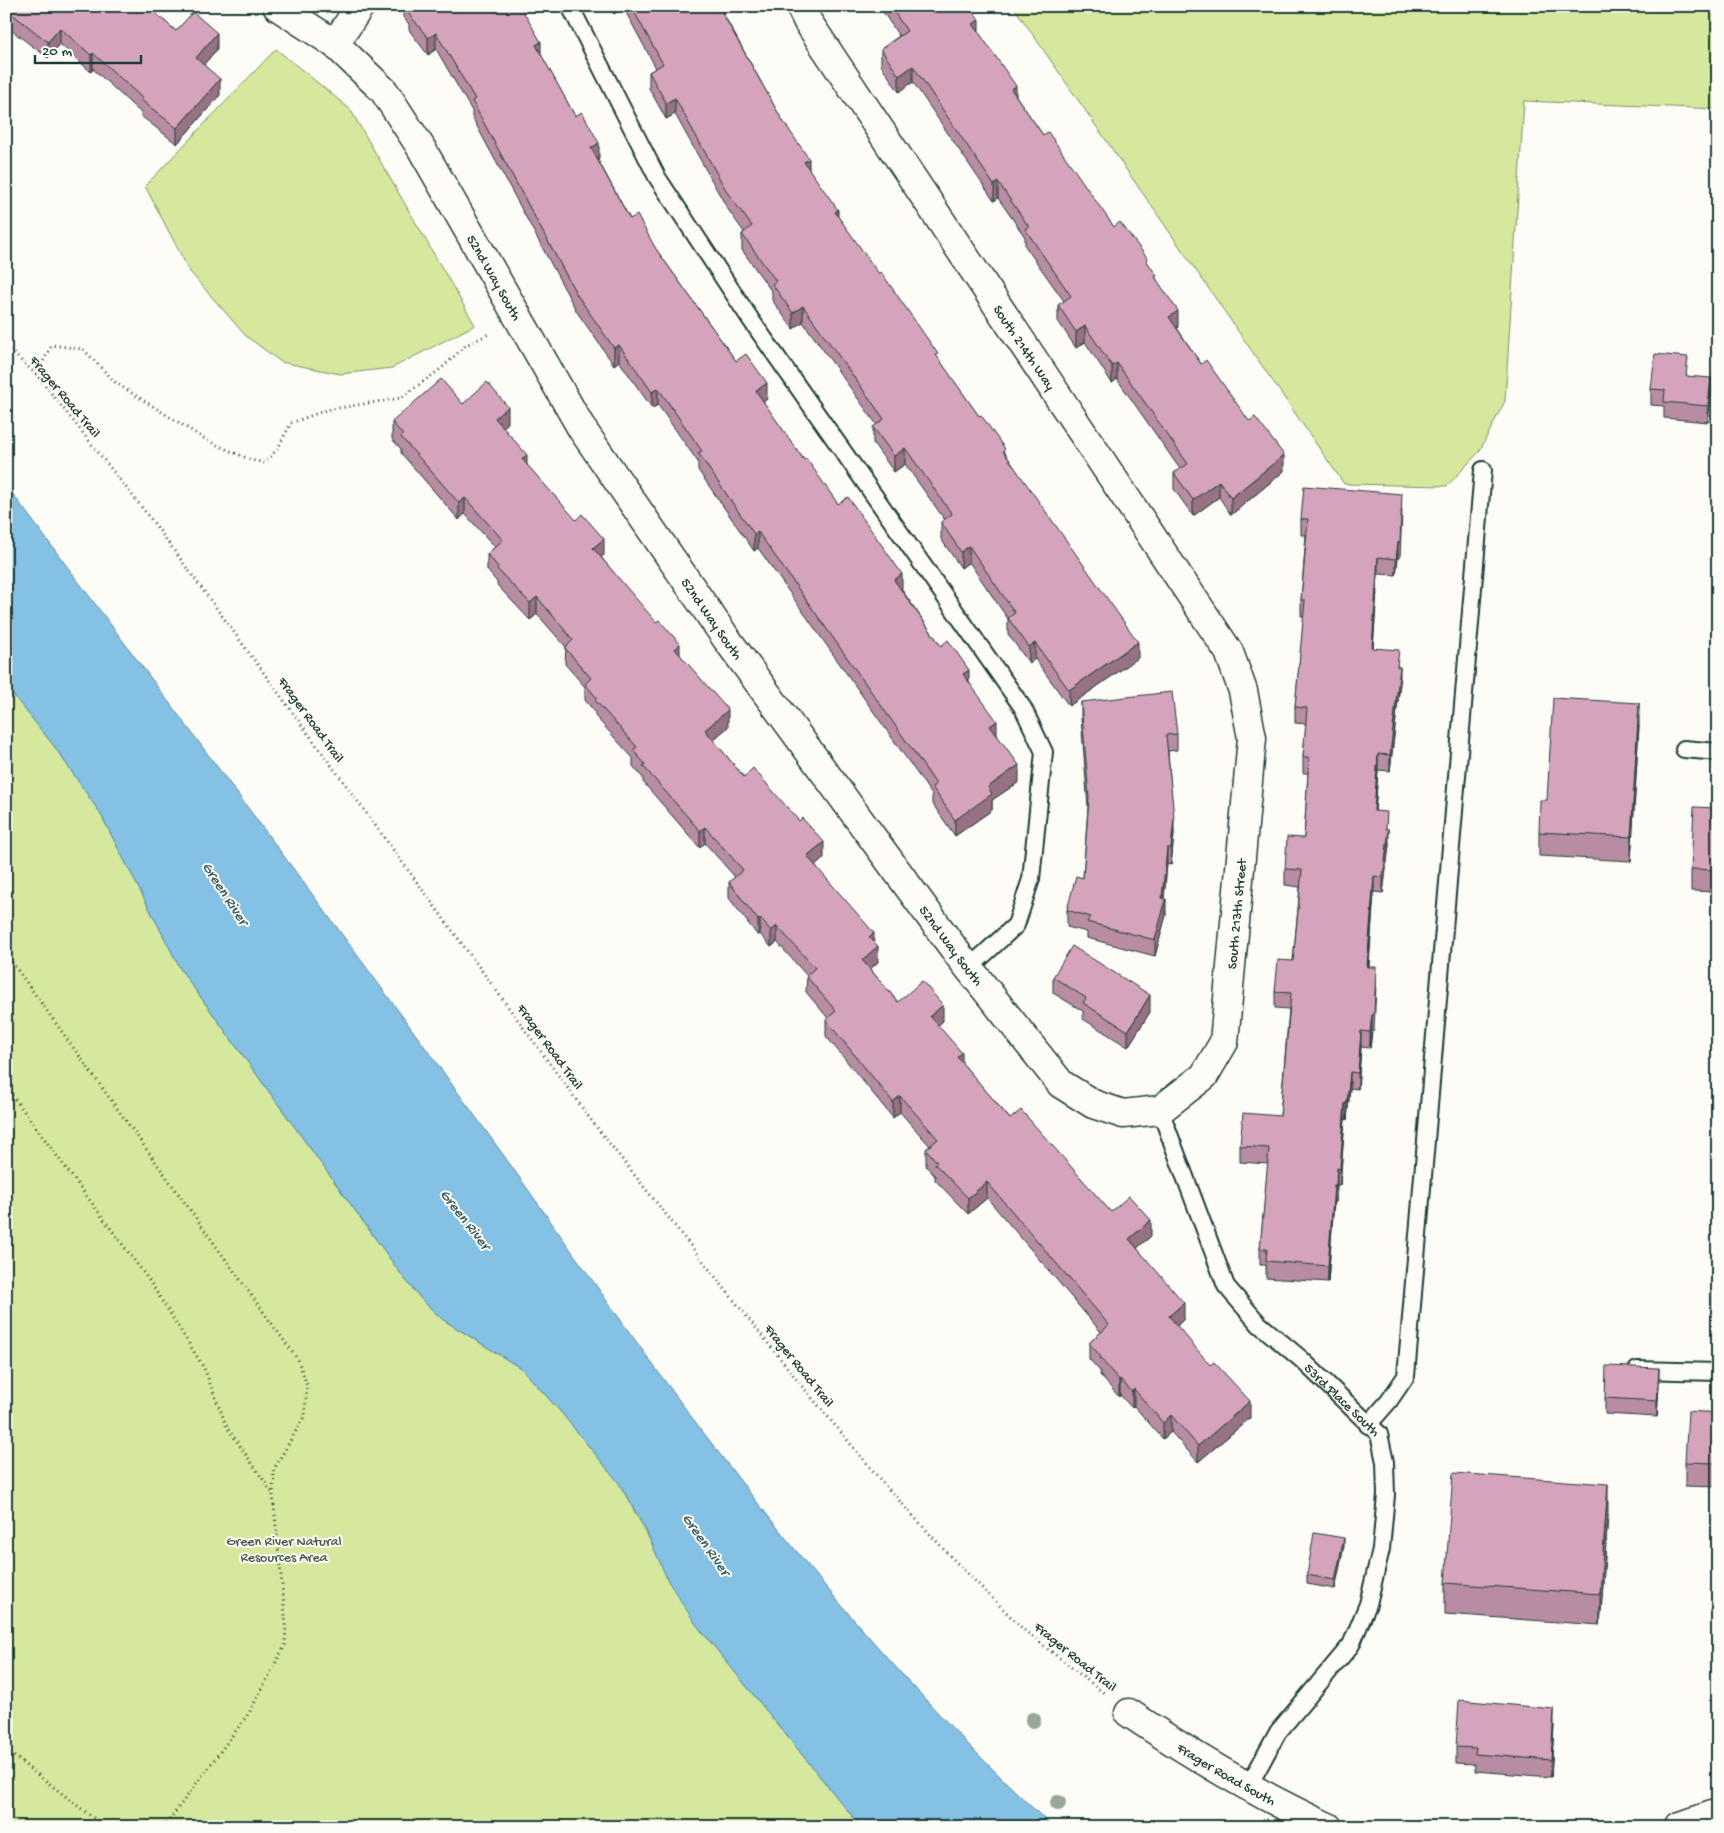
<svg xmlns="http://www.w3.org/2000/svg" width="1724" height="1833" font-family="'Gochi Hand',sans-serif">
  <rect width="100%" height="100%" fill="#fdfcf7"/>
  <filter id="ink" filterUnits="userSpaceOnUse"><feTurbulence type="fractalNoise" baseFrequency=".02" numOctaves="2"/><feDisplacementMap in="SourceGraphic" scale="10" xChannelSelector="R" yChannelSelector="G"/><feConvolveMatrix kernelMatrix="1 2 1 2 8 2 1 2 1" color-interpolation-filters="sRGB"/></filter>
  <g filter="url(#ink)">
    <!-- green -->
    <g fill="#d5e89d" stroke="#7a9268">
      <path d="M1013 6H1718V109L1524 101 1505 401 1479 452 1447 486 1344 484Z"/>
      <path d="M276 49 350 109 475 325 392 368 340 374 281 362 246 336 190 272 145 186Z"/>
      <path d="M6 686 54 746 100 813 181 970 404 1278 422 1300 442 1319 522 1369 559 1410 619 1483 695 1623 861 1827H6Z"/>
    </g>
    <!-- water -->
    <path fill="#84c1e4" stroke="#5c8c9e" d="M6 485C167 700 329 914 486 1131 565 1240 640 1351 722 1457 823 1589 931 1714 1053 1827H861L695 1623 668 1581 644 1526 619 1483 559 1410 522 1369 442 1319 422 1300 404 1278 181 970 100 813 54 746 6 686Z"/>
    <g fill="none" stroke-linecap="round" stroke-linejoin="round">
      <!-- lane casing -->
      <g stroke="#1f3d34" stroke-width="20">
        <g id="lane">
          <path d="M570 6 657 177 751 320 1023 708 1044 752 1031 879 1016 925 969 968"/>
          <path d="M1684 749 1718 752"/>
          <path id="s1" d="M1160 1110 1226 1286 1259 1324 1301 1359 1379 1434 1385 1462 1386 1495 1381 1549 1368 1604 1351 1645 1278 1732 1248 1787"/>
          <path d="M1637 1370 1718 1372"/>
          <path d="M1368 1425 1389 1401 1406 1376 1483 470"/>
        </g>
      </g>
      <!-- street casing -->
      <g stroke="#1f3d34" stroke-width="31">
        <g id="street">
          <path id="s2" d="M277 6 335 44 384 91 420 146 582 429 726 638 960 957 1061 1084 1093 1104 1123 1114 1160 1110 1204 1076 1224 1042 1252 738 1243 691 1229 652 808 22 800 6"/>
          <path d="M335 44 360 6"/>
          <path id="s3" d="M1129 1713C1193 1756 1258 1795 1328 1827"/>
          <path d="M1678 1827 1718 1813"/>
        </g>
      </g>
      <!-- path -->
      <g stroke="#1f3d34" stroke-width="3" stroke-dasharray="1 4" stroke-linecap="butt">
        <path d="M6 347 36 374 151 519 594 1124 802 1386 884 1484 950 1556 1024 1630 1105 1694"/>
        <path d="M36 374 52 345 83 349 116 383 208 441 251 460 265 463 278 448 291 423 326 410 401 398 442 368 466 345 491 333"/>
        <path d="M6 954 298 1360 307 1385 305 1415 274 1469 273 1495 286 1625 285 1645 249 1713 164 1827"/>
        <path d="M6 1087 151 1283 204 1368 227 1427 273 1494"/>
        <path d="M6 1750 105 1827"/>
      </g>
      <!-- lane -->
      <use href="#lane" stroke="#fdfcf7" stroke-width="16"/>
      <!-- street -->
      <use href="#street" stroke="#fdfcf7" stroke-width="28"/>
    </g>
    <!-- trees -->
    <g fill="#97a697">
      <circle cx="1033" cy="1720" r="8"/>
      <circle cx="1058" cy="1803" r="8"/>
    </g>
    <!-- wall -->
    <g fill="#b88ca3" stroke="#1f3d34">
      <path d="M6 6H147L176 31 217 49 204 64 220 95 177 144 141 116V113L93 69 91 72 60 44 48 58 11 30V26L6 22Z"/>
      <path d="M403 6H512L541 55 599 159 598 160 630 219 656 249 736 361 767 399 763 402 804 460 838 504 902 590 941 646 969 682 997 735 1019 782 992 800V810L955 836 932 803V795L914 769 758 548 754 551 698 470V462L658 405 652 408 619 361 614 365 577 312 472 117V111L436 49 428 55 409 30V24L403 17Z"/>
      <path d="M608 6H724V15L809 169 838 217 1005 453 1138 658 1069 706 1035 659 1029 663 1008 634V619L969 562 961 568 941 539V522L945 520 905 464 894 472 873 443V427L877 425 803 322 793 329 772 300V292L742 250V234L744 232 727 208 675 114 666 119 649 88V72L656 68 623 7 614 14Z"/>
      <path d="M879 6H971L979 33 1016 96 1043 135 1114 227 1148 263 1157 280 1178 327 1177 328 1201 364 1284 471 1231 515 1219 497 1193 516 1174 489V473L1180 469 1117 379 1112 383 1085 342 1076 348 1058 321V305L1064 301 1025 246V237L998 198 994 201 913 82 899 92 881 65V49L899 36Z"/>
      <path d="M1688 376 1711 394 1708 422 1664 418V406L1651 405V389Z"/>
      <path d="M463 404 508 423 503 427 527 465 604 555 601 557 680 655 728 727 713 740 744 777 824 858 815 866 874 942 878 962 870 969 898 1002 943 1021 938 1025 962 1063 1010 1119 1111 1212 1151 1236 1137 1248 1184 1319 1177 1326 1250 1418 1198 1462 1171 1432 1163 1439 1134 1406 1132 1408 1120 1395 1119 1397 1100 1375V1371L1089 1359V1343L1101 1332 987 1198 968 1214 935 1180V1176L926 1166V1149L930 1146 900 1112 893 1118 826 1036V1020L828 1018 806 992 807 976 777 942 771 947 760 934 758 936 729 898V882L735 877 705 843 700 848 643 782V778L633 766V758L595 716V712L585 700V687L565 664 566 647 537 614 530 620 497 585V582L487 570V554L495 547 465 514 459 520 401 453V449L392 439V422Z"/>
      <path d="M1402 510 1400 558H1398L1396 575 1378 574 1373 648 1399 667 1400 683 1390 771 1378 770 1375 811 1387 829 1389 845 1383 893 1374 892 1369 967 1376 984 1374 1031H1372L1370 1048 1361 1047 1358 1089 1350 1088 1347 1120 1345 1119 1340 1185H1337L1336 1202 1334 1201 1328 1282 1266 1278V1265H1260V1249L1268 1164 1240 1162V1146L1280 1116 1289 1009 1275 1008V992L1293 961 1300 887 1285 885V869L1304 838 1308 773H1303V757L1306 724 1295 723V707L1304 616H1301V600L1306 535H1301V519Z"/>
      <path d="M1081 702 1177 734V750L1168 751 1174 834 1171 865 1167 864 1164 898 1166 915 1155 956 1087 938V932L1067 927V910L1083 878 1088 807 1081 718Z"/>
      <rect x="1717" y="717" width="1" height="16"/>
      <path d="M1639 726 1631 861 1539 856V832Z"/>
      <path d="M1718 808V892L1691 891V869Z"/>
      <path d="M1053 977 1150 1012 1128 1047 1083 1019V1011L1053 993Z"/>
      <path d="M1718 1056V1145H1713V1123Z"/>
      <path d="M1718 1256V1309H1713V1293Z"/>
      <path d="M1659 1385 1657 1417 1605 1414V1398Z"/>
      <path d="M1718 1413V1487L1685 1486V1462Z"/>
      <path d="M1608 1515 1600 1625 1445 1614V1583Z"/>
      <path d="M1344 1546 1335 1589 1307 1584V1575Z"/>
      <path d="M1554 1725 1551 1777 1475 1771V1764L1456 1763V1747Z"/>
    </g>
    <!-- shaded-wall -->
    <g fill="#967284" stroke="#1f3d34">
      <path d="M614 6H623V7L614 14Z"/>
      <path d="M720 6H724V20L719 7Z"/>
      <path d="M979 20V36L973 24Z"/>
      <path d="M60 28V44L48 58V42Z"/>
      <path d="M217 33V49L196 74V58Z"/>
      <path d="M436 33V49L428 55V38Z"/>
      <path d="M541 42V59L536 45Z"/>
      <path d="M93 53V69L91 72V55Z"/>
      <path d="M913 66V82L899 92V76Z"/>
      <path d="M220 79V95L177 144V128Z"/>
      <path d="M1016 86V102L1011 89Z"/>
      <path d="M675 98V114L666 119V103Z"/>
      <path d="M599 143V159L591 164V148Z"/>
      <path d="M809 159V175L804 162Z"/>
      <path d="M998 182V198L994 201V185Z"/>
      <path d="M838 210V226L835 212Z"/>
      <path d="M803 306V322L793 329V313Z"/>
      <path d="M1178 311V327L1169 333V317Z"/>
      <path d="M1085 326V342L1076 348V332Z"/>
      <path d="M619 345V361L614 365V348Z"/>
      <path d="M1117 363V379L1112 383V366Z"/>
      <path d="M1711 378V394L1708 422V406Z"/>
      <path d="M767 383V399L756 407V391Z"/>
      <path d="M658 388V405L652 408V392Z"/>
      <path d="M508 407V423L495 434V418Z"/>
      <path d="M905 448V464L894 472V456Z"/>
      <path d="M527 455V471L522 459Z"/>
      <path d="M1284 455V471L1231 515V498Z"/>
      <path d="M1219 481V497L1193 516V500Z"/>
      <path d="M465 498V514L459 520V503Z"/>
      <path d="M758 532V548L754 551V534Z"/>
      <path d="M604 539V555L593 564V548Z"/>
      <path d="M1398 542V558L1396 575V559Z"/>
      <path d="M969 546V562L961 568V552Z"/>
      <path d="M1378 557V574L1372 664V648Z"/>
      <path d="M902 574V590L894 596V580Z"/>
      <path d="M537 597V614L530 620V603Z"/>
      <path d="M1138 642V658L1069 706V690Z"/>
      <path d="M1035 643V659L1029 663V647Z"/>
      <path d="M680 644V661L675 649Z"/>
      <path d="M1400 667V683L1390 771V755Z"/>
      <path d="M969 670V686L963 674Z"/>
      <path d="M1639 703V726L1631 861V837Z"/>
      <path d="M728 710V727L705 747V730Z"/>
      <path d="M997 721V738L990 726Z"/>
      <path d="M1378 754V770L1374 827V811Z"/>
      <path d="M1019 765V782L992 800V810L955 836V820L988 787Z"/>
      <path d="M1174 818V834L1171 865V848Z"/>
      <path d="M705 827V843L700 848V831Z"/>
      <path d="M1389 829V845L1383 893V877Z"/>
      <path d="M824 842V858L807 873V856Z"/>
      <path d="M1167 848V864L1163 910 1166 899V915L1155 956V940L1162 898Z"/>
      <path d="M1374 876V892L1367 983V967Z"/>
      <path d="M760 918V934L758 936V920Z"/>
      <path d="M777 926V942L771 947V931Z"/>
      <path d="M874 933V949L869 937Z"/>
      <path d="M878 946V962L862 976V960Z"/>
      <path d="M1150 995V1012L1128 1047V1031Z"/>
      <path d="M943 1005V1021L930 1032V1016Z"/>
      <path d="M1372 1015V1031L1370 1048V1032Z"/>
      <path d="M1361 1031V1047L1358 1089V1073Z"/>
      <path d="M962 1053V1069L957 1057Z"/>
      <path d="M1350 1072V1088L1347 1120V1103Z"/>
      <path d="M900 1096V1112L893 1118V1102Z"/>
      <path d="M1345 1103V1119L1340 1185V1169Z"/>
      <path d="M1337 1168V1185L1336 1202V1185Z"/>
      <path d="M987 1182V1198L968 1214V1198Z"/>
      <path d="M1334 1185V1201L1328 1282V1266Z"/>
      <path d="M1151 1220V1236L1129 1255V1239Z"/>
      <path d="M1184 1303V1319L1169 1333V1316Z"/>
      <path d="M1659 1368V1385L1657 1417V1401Z"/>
      <path d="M1120 1379V1395L1119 1397V1380Z"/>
      <path d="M1134 1389V1406L1132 1408V1392Z"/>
      <path d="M1250 1401V1418L1198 1462V1446Z"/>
      <path d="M1171 1415V1432L1163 1439V1423Z"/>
      <path d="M1608 1484V1515L1600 1625V1594Z"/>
      <path d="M1344 1538V1546L1335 1589V1580Z"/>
      <path d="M1554 1709V1725L1551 1777V1760Z"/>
    </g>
    <!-- building -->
    <g fill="#d6a3bd" stroke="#1f3d34">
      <path d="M7 6H147L176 31 193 12 217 33 196 58 220 79 177 128 141 100 142 98 93 53 91 55 60 28 48 42 11 13 13 11Z"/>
      <path d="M408 6H520L541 42 536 45 575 116 582 112 599 143 591 148 630 219 637 215 656 249 736 361 746 354 767 383 756 391 804 460 806 458 838 504 848 497 902 574 894 580 941 646 948 640 969 670 963 674 997 721 990 726 1019 765 988 787 992 794 955 820 932 787 936 784 914 752 758 532 754 534 698 453 702 451 658 388 652 392 619 345 614 348 577 295 472 101 475 99 436 33 428 38 409 14 412 11Z"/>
      <path d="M631 6H720L719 7 781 118 809 159 804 162 838 210 835 212 879 274 881 272 938 354 936 355 979 416 981 415 1005 449 1003 451 1138 642 1069 690 1035 643 1029 647 1008 618 1015 613 969 546 961 552 941 522 952 514 905 448 894 456 873 427 884 419 803 306 793 313 772 284 776 281 742 234 752 226 727 192 675 98 666 103 649 72 663 64Z"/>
      <path d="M890 6H970L979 20 973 24 1016 86 1011 89 1043 135 1048 132 1114 227 1120 222 1148 259 1146 260 1157 276 1155 277 1178 311 1169 317 1201 364 1206 360 1249 421 1255 417 1284 455 1231 498 1219 481 1193 500 1174 473 1188 464 1117 363 1112 366 1085 326 1076 332 1058 305 1071 296 1025 229 1029 227 998 182 994 185 913 66 899 76 881 49 907 31Z"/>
      <path d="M1655 354 1688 357 1686 376 1711 378 1708 406 1664 402 1665 390 1651 389Z"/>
      <path d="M441 379 463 404 487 382 508 407 495 418 527 455 522 459 576 520 582 514 604 539 593 548 656 622 659 620 680 644 675 649 728 710 705 730 744 777 753 768 799 821 802 818 824 842 807 856 874 933 869 937 878 946 862 960 898 1002 922 981 943 1005 930 1016 962 1053 957 1057 1010 1119 1021 1110 1111 1212 1129 1196 1151 1220 1129 1239 1184 1303 1169 1316 1210 1365 1214 1362 1250 1401 1198 1446 1171 1415 1163 1423 1134 1389 1132 1392 1120 1379 1119 1380 1100 1358 1101 1357 1089 1343 1109 1325 987 1182 968 1198 935 1164 937 1162 926 1149 938 1139 900 1096 893 1102 826 1020 836 1011 806 976 815 968 777 926 771 931 760 918 758 920 729 882 743 870 705 827 700 831 643 766 645 764 633 750 637 747 595 700 597 698 585 684 591 678 565 648 573 640 537 597 530 603 497 569 498 567 487 554 503 540 465 498 459 503 401 437 403 435 392 422Z"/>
      <path d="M1304 486 1402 494 1400 542H1398L1396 559 1378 557 1372 648 1399 650 1397 667H1400L1390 755 1378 754 1374 811 1387 812 1386 829H1389L1383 877 1374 876 1367 967H1376L1374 1015H1372L1370 1032 1361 1031 1358 1073 1350 1072 1347 1103H1345L1340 1169 1337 1168 1336 1185H1334L1328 1266 1266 1261 1267 1249H1260L1269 1148 1240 1146 1243 1113 1280 1116 1291 993 1275 992 1278 960 1293 961 1302 870 1285 869 1287 837 1304 838 1309 757H1303L1307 708 1295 707 1305 600H1301L1308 519H1301Z"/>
      <path d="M1172 692 1177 734 1166 735 1174 818 1171 848H1167L1162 898 1166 899 1155 940 1087 922 1091 917 1067 910 1076 876 1083 878 1089 798 1081 702Z"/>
      <path d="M1553 698 1639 703 1631 837 1539 832 1540 800H1547Z"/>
      <path d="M1694 807 1718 808V870L1691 869Z"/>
      <path d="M1072 946 1150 995 1128 1031 1083 1003 1086 998 1053 977Z"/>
      <path d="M1717 1056H1718V1123H1713Z"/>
      <path d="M1715 1256H1718V1293H1713Z"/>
      <path d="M1606 1366 1659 1368 1657 1401 1605 1398Z"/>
      <path d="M1688 1411 1718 1413V1463L1685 1462Z"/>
      <path d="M1453 1473 1608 1484 1600 1594 1445 1583Z"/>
      <path d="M1314 1533 1344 1538 1335 1580 1307 1575Z"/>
      <path d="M1459 1700 1554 1709 1551 1760 1475 1754 1476 1748 1456 1747Z"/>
    </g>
  </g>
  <g text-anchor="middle" stroke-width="4" stroke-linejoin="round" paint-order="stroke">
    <!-- street labels -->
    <g font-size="14" fill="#1f3d34" stroke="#fdfcf7">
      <text dy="5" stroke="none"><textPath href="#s2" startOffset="354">52nd Way South</textPath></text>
      <text transform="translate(1025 347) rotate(56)" y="5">South 214th Way</text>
      <text transform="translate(66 396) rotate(50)" y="5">Frager Road Trail</text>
      <text dy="5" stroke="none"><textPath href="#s2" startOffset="759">52nd Way South</textPath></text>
      <text transform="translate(312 719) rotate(54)" y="5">Frager Road Trail</text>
      <text dy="5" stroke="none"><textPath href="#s2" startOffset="1671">South 213th Street</textPath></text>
      <text dy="5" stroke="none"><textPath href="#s2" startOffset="1164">52nd Way South</textPath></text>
      <text transform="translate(551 1046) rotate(54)" y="5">Frager Road Trail</text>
      <text transform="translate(800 1365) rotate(51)" y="5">Frager Road Trail</text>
      <text dy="5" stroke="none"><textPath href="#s1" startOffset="351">53rd Place South</textPath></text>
      <text transform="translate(1076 1656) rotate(39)" y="5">Frager Road Trail</text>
      <text dy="5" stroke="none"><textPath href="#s3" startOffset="115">Frager Road South</textPath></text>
    </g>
    <!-- park labels -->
    <g font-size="14" fill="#435f49" stroke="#fdfcf7">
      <text x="284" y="1545">Green River Natural<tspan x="284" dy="16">Resources Area</tspan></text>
    </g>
    <!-- water labels -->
    <g font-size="15" font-style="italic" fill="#385e60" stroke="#fdfcf7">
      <text transform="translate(226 893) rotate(57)" y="5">Green River</text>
      <text transform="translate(466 1219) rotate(52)" y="5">Green River</text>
      <text transform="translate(707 1544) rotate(55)" y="5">Green River</text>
    </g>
  </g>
  <!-- margin -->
  <rect width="1724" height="1833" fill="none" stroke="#fdfcf7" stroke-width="25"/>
  <rect x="12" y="12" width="1699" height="1808" fill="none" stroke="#1f3d34" stroke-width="2" filter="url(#ink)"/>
  <!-- scale -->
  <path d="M35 55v8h106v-8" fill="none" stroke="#1f3d34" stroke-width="2.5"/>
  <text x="42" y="55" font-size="15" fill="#1f3d34" stroke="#fdfcf7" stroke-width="4" paint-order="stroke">20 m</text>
</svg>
